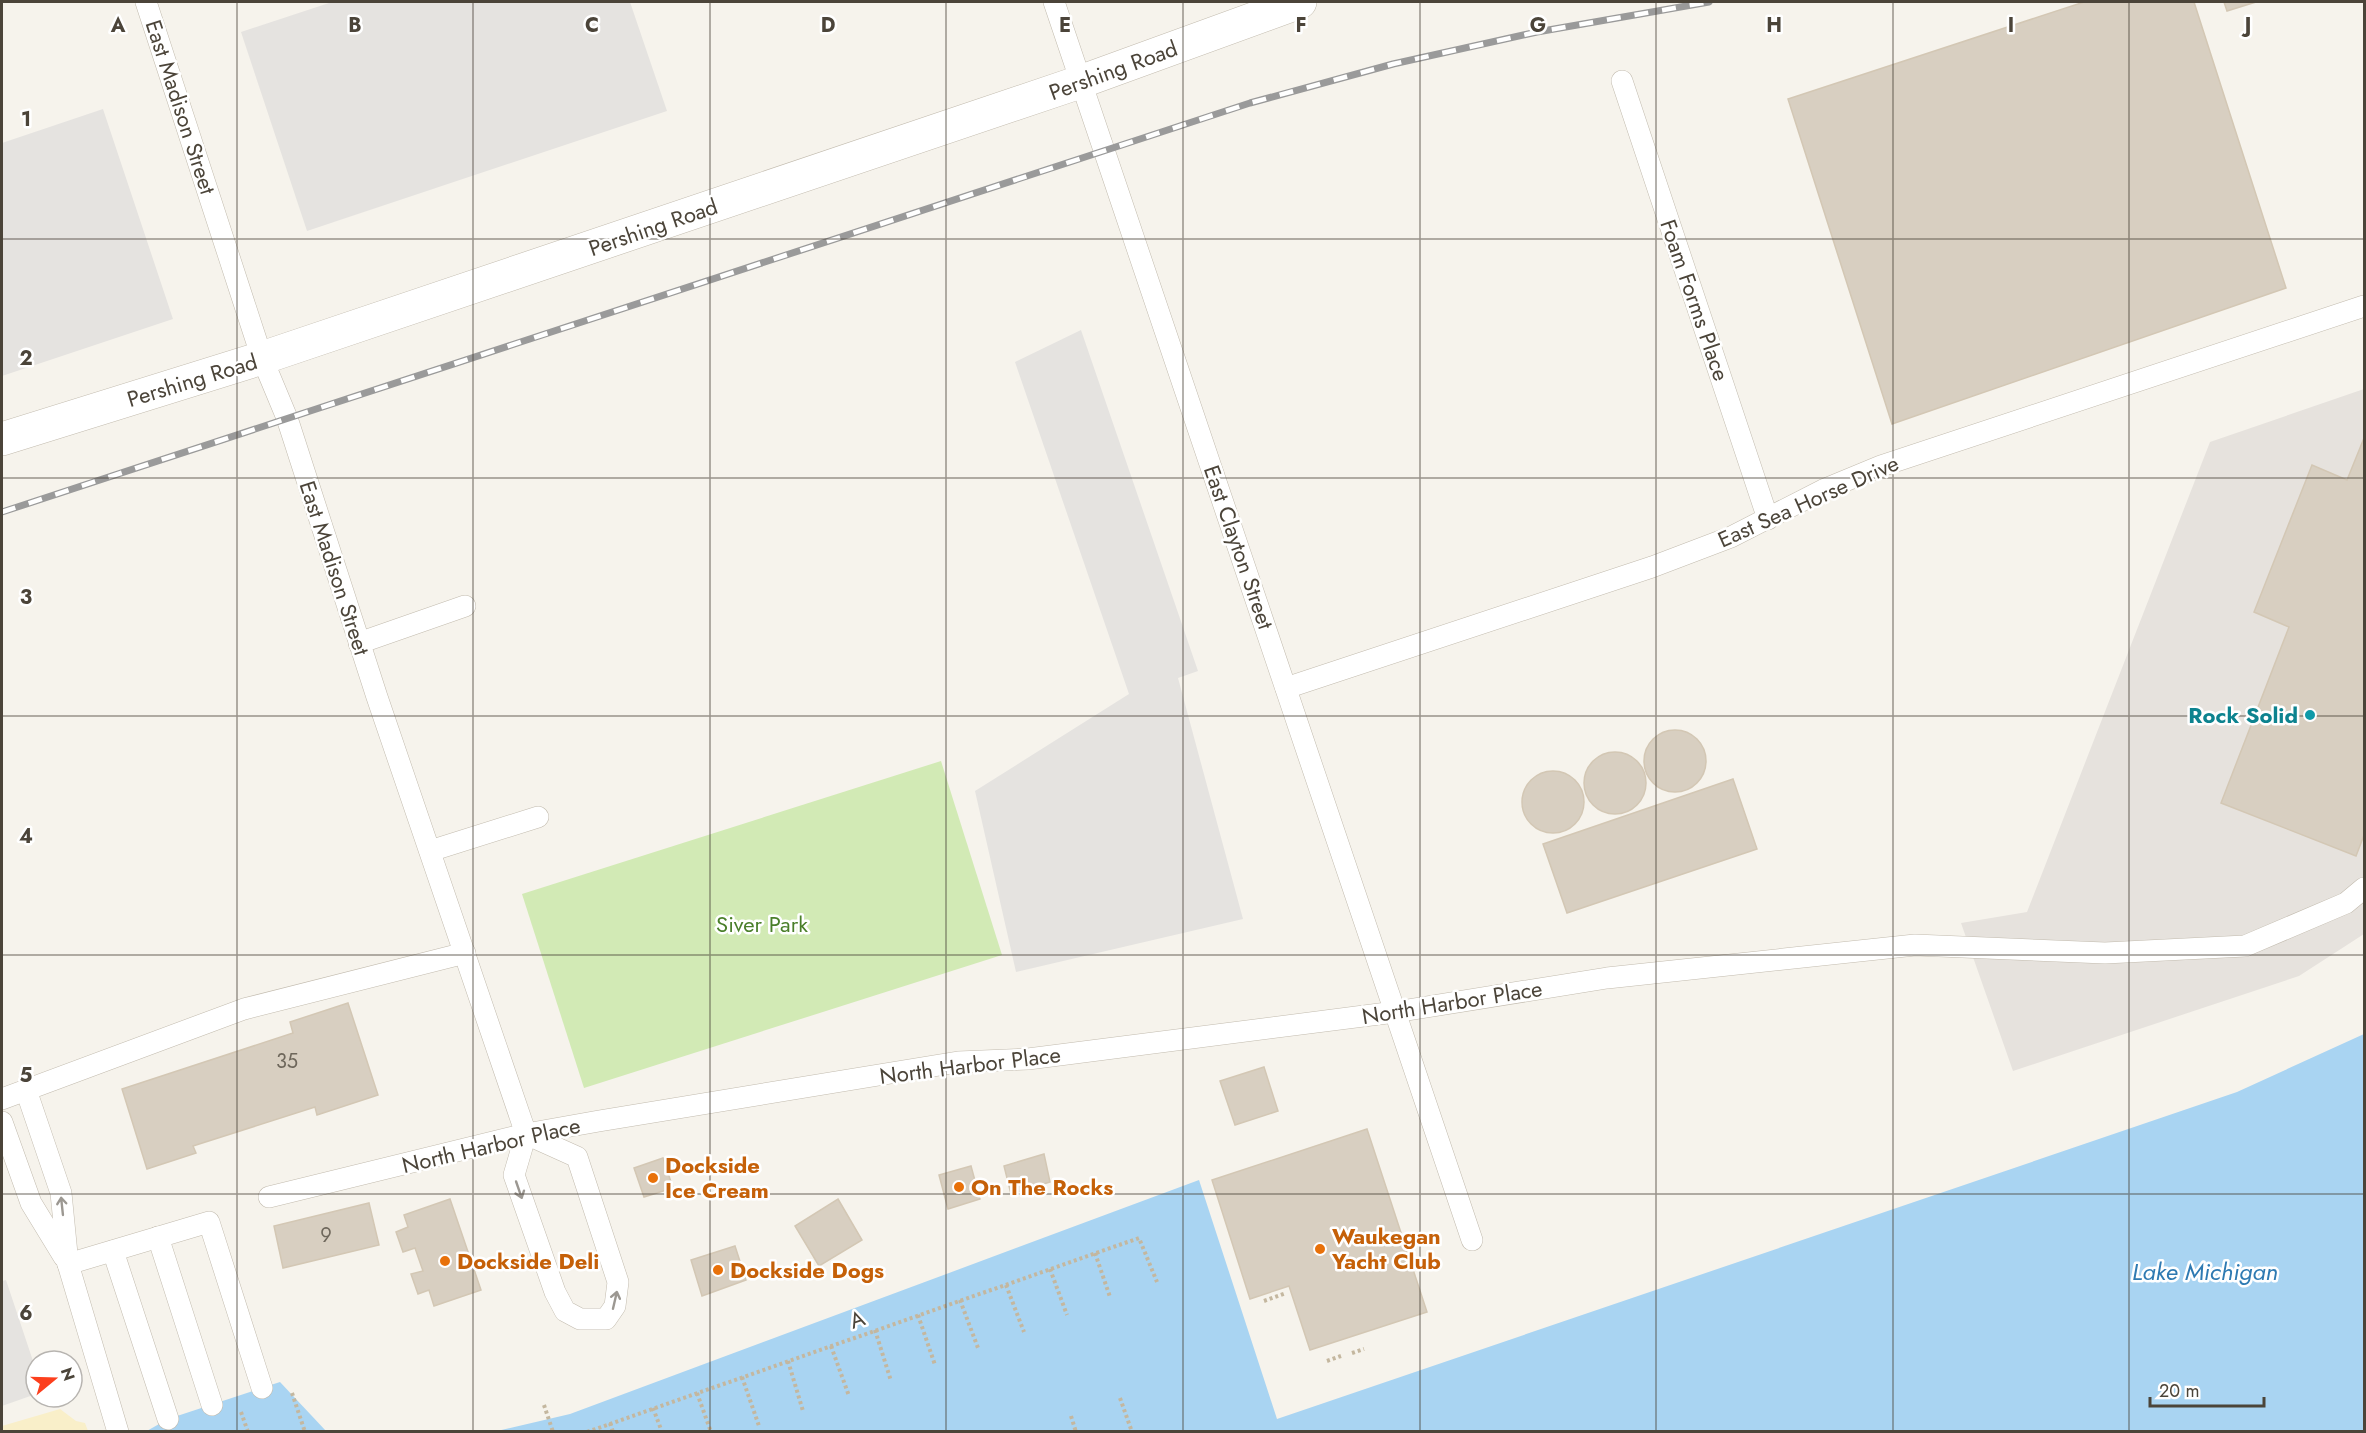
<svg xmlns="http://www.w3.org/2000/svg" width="2366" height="1433" font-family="Jost,sans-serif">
  <rect width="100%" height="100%" fill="#f6f3ec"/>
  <!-- industrial -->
  <path fill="#e6e2dd" d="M2364 389V934L2299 976 2013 1071 1961 923 2027 912 2210 442Z"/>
  <!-- green -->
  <path fill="#d2eab5" d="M941 761 1002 955 584 1088 522 894Z"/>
  <!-- sand -->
  <path fill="#f9efc9" d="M60 1409 76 1421 85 1423 88 1431H2V1426Z"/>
  <!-- parking -->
  <g fill="#e5e3e0">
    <path d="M332 2H630L667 111 307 231 241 32Z"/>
    <path d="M103 109 173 319 2 376V143Z"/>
    <path d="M1081 330 1198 671 1178 678 1243 919 1016 972 975 791 1129 694 1015 362Z"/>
    <path d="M6 1280 36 1370V1394L2 1406V1281Z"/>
  </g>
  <!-- water -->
  <g fill="#a9d4f2">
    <path d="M2364 1034V1431H497L570 1414 1199 1180 1277 1419 2237 1092Z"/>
    <path d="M280 1382 326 1431 145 1432 168 1419Z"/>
  </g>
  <!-- building -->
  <g fill="#d8cfc1" stroke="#d3c7b4" stroke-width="1.5">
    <path d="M2084 2H2194L2286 288 1892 424 1788 99Z"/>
    <path d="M2224 2H2256L2227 11Z"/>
    <path d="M2364 438V835L2356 856 2221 803 2289 627 2254 612 2312 465 2347 480Z"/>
    <circle cx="1675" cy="761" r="31"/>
    <circle cx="1615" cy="783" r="31"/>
    <circle cx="1553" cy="802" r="31"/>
    <path d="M1733 779 1757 849 1567 913 1543 844Z"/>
    <path d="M348 1003 378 1095 317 1115 315 1107 193 1146 196 1153 147 1169 122 1089 293 1033 290 1022Z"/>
    <path d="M1264 1067 1278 1111 1235 1125 1220 1081Z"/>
    <path d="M1367 1129 1427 1312 1310 1350 1289 1286 1250 1299 1212 1180Z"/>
    <path d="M1044 1154 1050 1182 1011 1194 1004 1166Z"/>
    <path d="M663 1158 673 1188 644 1197 634 1168Z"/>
    <path d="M971 1166 980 1199 948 1209 939 1175Z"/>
    <path d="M450 1199 481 1290 434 1306 429 1290 418 1294 411 1274 423 1271 415 1248 403 1252 396 1232 408 1227 404 1215Z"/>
    <path d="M838 1199 862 1240 819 1266 795 1226Z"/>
    <path d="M369 1203 379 1245 283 1268 274 1226Z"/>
    <path d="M735 1246 746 1280 702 1296 691 1260Z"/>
  </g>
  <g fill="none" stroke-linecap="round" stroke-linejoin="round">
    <!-- service casing -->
    <g stroke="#c2bbae" stroke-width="22">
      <g id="service">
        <path d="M146 2 262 358 287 418 377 697 526 1134 514 1175 555 1292 565 1311 580 1319H606L615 1306 618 1282 577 1157 526 1134"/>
        <path d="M1054 2 1472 1240"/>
        <path d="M1622 81 1768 519"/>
        <path d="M359 643 465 606"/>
        <path d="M1286 688 1652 567 1731 537 1823 490 1881 466 2364 306"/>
        <path d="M430 851 538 817"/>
        <path d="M26 1090 61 1193 68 1264 118 1432"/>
        <path d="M2 1099 244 1009 465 953"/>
        <path d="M2 1122 31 1203 64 1257"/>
        <path d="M269 1197 526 1134 599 1121 958 1062 1028 1059 1395 1012 1607 978 1915 945 2105 953 2245 946 2346 903 2364 888"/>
        <path d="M158 1237 212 1405"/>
        <path d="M113 1251 168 1419"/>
        <path d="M68 1264 209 1222 262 1388"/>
      </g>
    </g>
    <!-- tertiary casing -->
    <g stroke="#c2bbae" stroke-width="34">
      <path id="tertiary" d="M2 439 262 358 1080 82 1300 2"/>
    </g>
    <!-- path -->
    <g stroke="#c4b79f" stroke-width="4" stroke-dasharray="3 3" stroke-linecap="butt">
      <path d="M1095 1253 1110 1297"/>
      <path d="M1050 1269 1067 1315"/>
      <path d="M1006 1285 1024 1332"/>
      <path d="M960 1300 978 1348"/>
      <path d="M1264 1301 1286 1293"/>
      <path d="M918 1315 935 1365"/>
      <path d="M875 1330 891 1381"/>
      <path d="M831 1346 849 1396"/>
      <path d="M1352 1353 1364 1349"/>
      <path d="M788 1361 803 1411"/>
      <path d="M1327 1361 1341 1356"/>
      <path d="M742 1377 759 1426"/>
      <path d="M292 1393 305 1432"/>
      <path d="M697 1393 711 1432"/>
      <path d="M1120 1398 1132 1432"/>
      <path d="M544 1405 553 1432"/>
      <path d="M653 1408 662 1432"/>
      <path d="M241 1412 248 1432"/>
      <path d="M1071 1416 1076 1432"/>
      <path d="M610 1423 613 1432"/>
      <path d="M587 1432 1139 1238 1157 1282"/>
    </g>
    <!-- service -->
    <use href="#service" stroke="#fff" stroke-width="21"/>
    <!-- tertiary -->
    <use href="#tertiary" stroke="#fff" stroke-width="33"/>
    <!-- rail casing -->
    <g stroke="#9a9a9a" stroke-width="7">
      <path id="rail" d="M2 512 1250 103 1393 64 1537 32 1709 2"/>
    </g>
    <!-- rail -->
    <use href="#rail" stroke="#fff" stroke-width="4.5" stroke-dasharray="14" stroke-linecap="butt"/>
  </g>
  <!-- one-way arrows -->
  <defs><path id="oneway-shaft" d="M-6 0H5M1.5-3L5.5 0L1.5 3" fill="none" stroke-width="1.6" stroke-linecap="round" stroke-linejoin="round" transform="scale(1.5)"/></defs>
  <g stroke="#9c9892">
    <use href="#oneway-shaft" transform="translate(519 1190) rotate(71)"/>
    <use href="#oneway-shaft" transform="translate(62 1206) rotate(-96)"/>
    <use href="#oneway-shaft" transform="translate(615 1300) rotate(-77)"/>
  </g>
  <!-- grid -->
  <path fill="none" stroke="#4b4439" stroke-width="1.5" stroke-opacity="0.55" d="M237 2V1432M473 2V1432M710 2V1432M946 2V1432M1183 2V1432M1420 2V1432M1656 2V1432M1893 2V1432M2129 2V1432M2 239H2364M2 478H2364M2 716H2364M2 955H2364M2 1194H2364"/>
  <!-- markers -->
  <circle fill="#0f9aa8" stroke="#fff" stroke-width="2" cx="2310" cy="715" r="6"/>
  <g fill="#e8710a" stroke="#fff" stroke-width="2">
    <circle cx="653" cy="1178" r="6"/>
    <circle cx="959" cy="1187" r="6"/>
    <circle cx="1320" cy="1249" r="6"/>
    <circle cx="445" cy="1261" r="6"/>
    <circle cx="718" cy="1270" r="6"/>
  </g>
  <g text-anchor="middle" stroke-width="5" stroke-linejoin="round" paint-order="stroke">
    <!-- number labels -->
    <g font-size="20" fill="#6e675b">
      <text x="287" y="1068">35</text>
      <text x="326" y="1242">9</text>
    </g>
    <!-- street labels -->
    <g font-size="22" fill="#4b4439" stroke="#fff">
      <text transform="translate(1113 70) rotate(-20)" y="8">Pershing Road</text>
      <text transform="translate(181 107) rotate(72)" y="8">East Madison Street</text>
      <text transform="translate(653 227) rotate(-19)" y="8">Pershing Road</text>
      <text transform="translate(1695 300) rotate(71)" y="8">Foam Forms Place</text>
      <text transform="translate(192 380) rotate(-17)" y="8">Pershing Road</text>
      <text transform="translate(1808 501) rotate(-24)" y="8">East Sea Horse Drive</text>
      <text transform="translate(1239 547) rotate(71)" y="8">East Clayton Street</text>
      <text transform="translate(335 568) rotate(72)" y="8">East Madison Street</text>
      <text transform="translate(1452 1002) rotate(-9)" y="8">North Harbor Place</text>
      <text transform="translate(970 1065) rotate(-7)" y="8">North Harbor Place</text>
      <text transform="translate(491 1145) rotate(-13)" y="8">North Harbor Place</text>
      <text transform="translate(857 1319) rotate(-19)" y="8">A</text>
    </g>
    <!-- culture labels -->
    <g font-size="22" font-weight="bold" fill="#0d838f" stroke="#fff" text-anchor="end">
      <text x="2298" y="723">Rock Solid</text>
    </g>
    <!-- park labels -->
    <g font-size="22" fill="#4a7f2a" stroke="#fff">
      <text x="762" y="932">Siver Park</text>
    </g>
    <!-- food labels -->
    <g font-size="22" font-weight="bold" fill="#c56008" stroke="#fff" text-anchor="start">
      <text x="665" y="1173">Dockside<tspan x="665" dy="25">Ice Cream</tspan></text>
      <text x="971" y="1195">On The Rocks</text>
      <text x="1332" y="1244">Waukegan<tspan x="1332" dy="25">Yacht Club</tspan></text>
      <text x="457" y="1269">Dockside Deli</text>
      <text x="730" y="1278">Dockside Dogs</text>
    </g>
    <!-- water labels -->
    <g font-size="24" font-style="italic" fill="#2e7ab2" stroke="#fff">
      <text x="2205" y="1280">Lake Michigan</text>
    </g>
  </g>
  <g font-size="20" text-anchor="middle" font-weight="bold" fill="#4b4439" stroke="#fff" stroke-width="5" stroke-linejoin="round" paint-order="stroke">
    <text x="118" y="32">A</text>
    <text x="355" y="32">B</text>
    <text x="592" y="32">C</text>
    <text x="828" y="32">D</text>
    <text x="1065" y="32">E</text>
    <text x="1301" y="32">F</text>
    <text x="1538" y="32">G</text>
    <text x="1774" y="32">H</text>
    <text x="2011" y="32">I</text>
    <text x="2248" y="32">J</text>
    <text x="26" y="126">1</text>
    <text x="26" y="365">2</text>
    <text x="26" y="604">3</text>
    <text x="26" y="843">4</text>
    <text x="26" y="1082">5</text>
    <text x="26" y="1320">6</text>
  </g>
  <!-- border -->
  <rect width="2366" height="1433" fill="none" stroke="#4b4439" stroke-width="6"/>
  <!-- north arrow -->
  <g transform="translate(54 1379) rotate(71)"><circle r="28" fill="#ffffff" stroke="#b7b4b0" stroke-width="1.5"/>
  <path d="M0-4.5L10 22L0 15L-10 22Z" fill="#fc3f1d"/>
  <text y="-9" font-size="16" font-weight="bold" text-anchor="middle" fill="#4b4439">N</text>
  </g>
  <!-- scale -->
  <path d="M2150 1397v9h114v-9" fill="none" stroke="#4b4439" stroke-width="3"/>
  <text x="2159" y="1397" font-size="18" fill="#4b4439" stroke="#ffffff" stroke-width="4.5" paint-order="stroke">20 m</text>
</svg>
